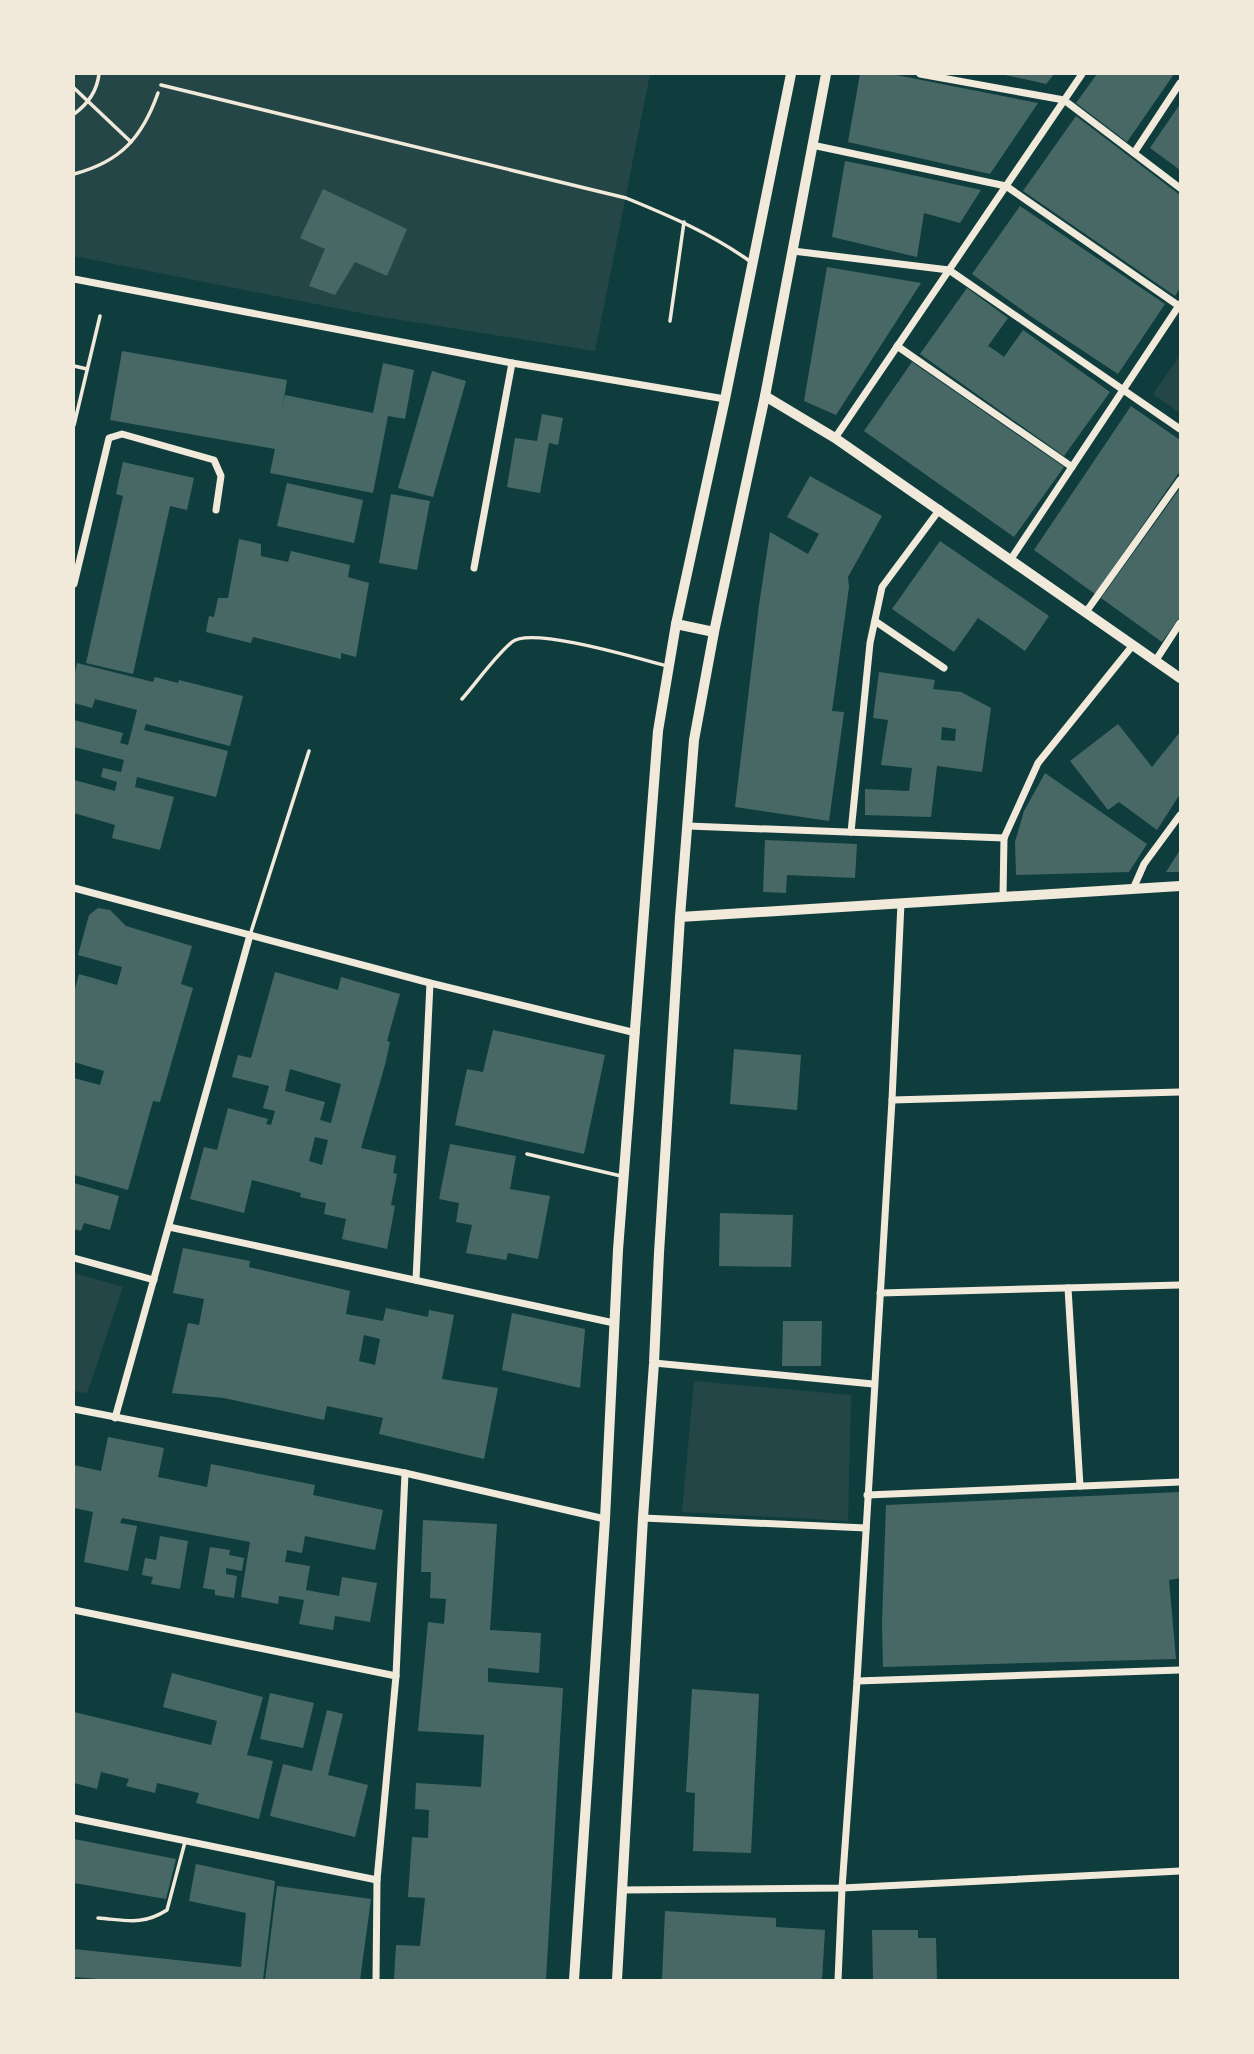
<svg xmlns="http://www.w3.org/2000/svg" width="1254" height="2054" font-family="'Roboto Condensed',sans-serif">
  <rect width="100%" height="100%" fill="#0f3d3e"/>
  <!-- green -->
  <g fill="#244646">
    <path d="M74 74H650L595 351 376 316 74 256Z"/>
    <path d="M1180 355V413L1153 394Z"/>
    <path d="M74 1273 123 1287 87 1393 74 1391Z"/>
    <path d="M694 1381 851 1395 848 1521 682 1512Z"/>
  </g>
  <!-- building -->
  <g fill="#486865" fill-rule="evenodd">
    <path d="M860 74H891L1038 103 990 174 848 142Z"/>
    <path d="M1001 74H1054L1046 84Z"/>
    <path d="M1097 74H1174L1127 142 1076 103Z"/>
    <path d="M1180 104V170L1150 148Z"/>
    <path d="M1076 116 1180 195V288L1175 296 1023 191Z"/>
    <path d="M845 161 880 168 981 190 960 223 924 213 917 257 832 237Z"/>
    <path d="M323 189 407 229 387 276 355 262 335 295 309 286 325 249 300 238Z"/>
    <path d="M1020 206 1165 304 1118 374 1032 317 972 274Z"/>
    <path d="M827 267 921 283 836 415 804 401Z"/>
    <path d="M967 288 1008 318 988 346 996 351 1004 357 1023 330 1110 392 1064 456 920 354Z"/>
    <path d="M122 351 287 380 282 411 285 395 373 413 383 363 414 370 405 419 388 416 373 493 270 473 275 449 110 420Z"/>
    <path d="M912 362 1064 467 1014 537 864 431Z"/>
    <path d="M432 371 466 381 433 497 398 488Z"/>
    <path d="M1131 406 1180 440V471L1095 594 1034 550Z"/>
    <path d="M542 414 563 418 558 445 549 443 540 493 507 487 515 438 537 441Z"/>
    <path d="M123 462 194 478 187 510 170 506 133 674 86 663 123 496 116 494Z"/>
    <path d="M810 476 882 516 848 577 849 587 832 711 844 712 829 821 735 807 759 605 770 532 808 554 819 534 787 517Z"/>
    <path d="M287 483 363 500 354 543 277 526Z"/>
    <path d="M1180 488V616L1162 642 1101 598Z"/>
    <path d="M391 494 430 501 417 570 379 563Z"/>
    <path d="M239 539 261 544V556L288 562 291 551 350 565 348 577 369 583 356 657 341 653V659L253 637 251 643 206 632 209 616 214 617 218 598H228Z"/>
    <path d="M940 541 1049 616 1025 651 978 618 954 652 892 609Z"/>
    <path d="M77 663 153 682 155 677 178 683 179 680 243 696 230 746 146 724 144 730 228 751 216 797 137 777 135 787 174 797 160 850 112 838 115 825 74 813V780L115 791 117 782 101 777 103 768 121 772 124 760 74 747V720L123 733 120 743 128 745 137 710 95 699 92 708 74 703V677Z"/>
    <path d="M879 672 935 680 933 689 961 692 991 708 982 772 937 766 931 817 865 815V789L909 791 912 768 881 765 888 720 873 718ZM942 727 956 729 955 741 941 740Z"/>
    <path d="M1118 724 1152 767 1180 732V794L1157 830 1119 802 1108 810 1070 761Z"/>
    <path d="M1045 773 1147 844 1129 872 1016 875 1015 842 1024 811Z"/>
    <path d="M765 840 857 844 855 878 787 875 786 893 763 892Z"/>
    <path d="M1180 850V872H1166Z"/>
    <path d="M98 908 110 910 126 926 192 946 181 984 193 988 160 1102 153 1101 128 1190 74 1175V1078L100 1085 104 1071 74 1062V993L79 974 117 985 122 967 78 955 89 915Z"/>
    <path d="M275 972 338 990 341 977 400 994 387 1041 390 1042 385 1065 361 1148 396 1156 393 1173 397 1174 391 1205 395 1206 387 1249 342 1239 346 1219 324 1214 326 1203 300 1197 301 1193 252 1180 244 1213 190 1199 204 1147 217 1150 228 1108 268 1119 266 1124 271 1125 275 1111 263 1108 269 1086 232 1077 238 1055 251 1058ZM290 1069 341 1084 331 1123 320 1120 325 1102 285 1091ZM315 1137 328 1140 322 1165 309 1161Z"/>
    <path d="M493 1030 605 1055 584 1154 455 1125 467 1069 483 1072Z"/>
    <path d="M734 1049 801 1055 797 1110 730 1104Z"/>
    <path d="M450 1144 516 1156 510 1189 550 1196 538 1259 508 1253 506 1260 466 1253 472 1225 456 1222 459 1203 439 1199Z"/>
    <path d="M74 1183 119 1196 110 1230 84 1223 81 1231 74 1229Z"/>
    <path d="M720 1213 793 1215 791 1267 719 1266Z"/>
    <path d="M183 1248 250 1261 249 1267 350 1291 346 1314 383 1321 386 1308 428 1317 429 1310 454 1315 442 1379 498 1388 484 1459 379 1434 383 1418 327 1406 324 1420 224 1398 172 1393 188 1323 199 1325 204 1299 173 1293ZM364 1335 380 1339 375 1365 359 1361Z"/>
    <path d="M512 1313 585 1329 580 1388 502 1370Z"/>
    <path d="M783 1321H822L821 1366H782Z"/>
    <path d="M108 1437 164 1448 158 1477 207 1487 211 1464 315 1485 313 1495 383 1510 375 1550 305 1536 302 1553 287 1550 285 1562 310 1566 306 1590 339 1596 342 1577 377 1583 370 1622 335 1616 333 1630 299 1624 304 1600 279 1596 278 1604 241 1597 250 1542 122 1518 120 1523 137 1526 128 1571 84 1562 93 1512 74 1508V1465L101 1471Z"/>
    <path d="M1180 1492V1578L1169 1580 1176 1659 883 1667 882 1623 886 1505Z"/>
    <path d="M423 1520 497 1524 490 1630 541 1633 539 1673 488 1668V1682L563 1688 546 1980H394L396 1945 420 1946 425 1898 408 1897 412 1837 428 1838 429 1810 415 1809 416 1783 481 1787 484 1735 418 1731 428 1622 444 1624 446 1599 430 1598 431 1572H421Z"/>
    <path d="M160 1536 188 1541 180 1589 151 1584 153 1577 142 1575 145 1558 156 1560Z"/>
    <path d="M210 1547 230 1550 229 1555 244 1558 242 1571 226 1568V1574L237 1576 234 1598 215 1595V1590L203 1588Z"/>
    <path d="M172 1673 263 1697 247 1755 273 1761 259 1819 196 1803 199 1793 157 1783 155 1793 126 1786 129 1779 101 1772 97 1789 74 1783V1712L211 1745 217 1721 163 1707Z"/>
    <path d="M692 1689 759 1694 751 1853 693 1851 695 1793 686 1792Z"/>
    <path d="M270 1693 314 1703 303 1748 260 1739Z"/>
    <path d="M327 1710 343 1714 328 1775 368 1785 355 1837 270 1816 283 1764 312 1771Z"/>
    <path d="M74 1839 176 1859 166 1899 74 1883Z"/>
    <path d="M196 1864 275 1881 263 1980H111L74 1977V1949L241 1967 246 1913 189 1901Z"/>
    <path d="M277 1886 371 1899 360 1980H265Z"/>
    <path d="M665 1911 776 1918V1927L825 1930 822 1980H662Z"/>
    <path d="M872 1930H918V1938H936L937 1980H873Z"/>
  </g>
  <g fill="none" stroke-linecap="round" stroke-linejoin="round">
    <!-- path -->
    <g stroke="#f1e9da" stroke-width="3.5">
      <path d="M74 88 131 142"/>
      <path d="M74 114C88 104 97 91 99 74"/>
      <path d="M74 174C120 162 142 138 158 93"/>
    </g>
    <!-- service -->
    <g stroke="#f1e9da" stroke-width="3.5">
      <path d="M161 85 626 198C670 216 712 234 751 262"/>
      <path d="M670 321 684 222"/>
      <path d="M74 366 87 369"/>
      <path d="M74 425 100 316"/>
      <path d="M462 699C477 682 495 656 512 642 531 626 640 659 667 666"/>
      <path d="M250 935 309 751"/>
      <path d="M527 1154 621 1176"/>
      <path d="M98 1918C126 1920 142 1926 167 1910L185 1842"/>
    </g>
    <!-- minor -->
    <g stroke="#f1e9da" stroke-width="7">
      <path d="M920 74 1064 100 1180 188"/>
      <path d="M812 145 1006 186 1179 306"/>
      <path d="M1134 153 1180 83"/>
      <path d="M793 251 949 270 1180 429"/>
      <path d="M74 279 512 363 725 399"/>
      <path d="M897 346 1072 467"/>
      <path d="M835 438 1082 74"/>
      <path d="M1011 559 1180 304"/>
      <path d="M474 568 512 363"/>
      <path d="M74 584 109 438 122 434 214 460 221 476 216 510"/>
      <path d="M1086 612 1180 480"/>
      <path d="M875 621 944 668"/>
      <path d="M1156 660 1180 623"/>
      <path d="M688 826 1004 838"/>
      <path d="M851 832 870 643 882 587 940 509"/>
      <path d="M74 888 430 983 636 1033"/>
      <path d="M1133 889 1144 864 1180 815"/>
      <path d="M1003 897 1004 838 1038 763 1133 645"/>
      <path d="M892 1100 1180 1092"/>
      <path d="M169 1227 614 1323"/>
      <path d="M74 1258 154 1280"/>
      <path d="M416 1280 430 983"/>
      <path d="M1068 1288 1080 1486"/>
      <path d="M880 1293 1180 1285"/>
      <path d="M654 1363 873 1384"/>
      <path d="M74 1409 405 1473 605 1519"/>
      <path d="M115 1418 250 935"/>
      <path d="M867 1495 1180 1482"/>
      <path d="M643 1518 866 1528"/>
      <path d="M74 1610 396 1676"/>
      <path d="M857 1681 1180 1670"/>
      <path d="M74 1818 377 1880"/>
      <path d="M622 1890 842 1888 1180 1871"/>
      <path d="M376 1980 377 1880 396 1676 405 1473"/>
      <path d="M838 1980 842 1888 857 1681 892 1100 901 903"/>
    </g>
    <!-- tertiary -->
    <g stroke="#f1e9da" stroke-width="10">
      <path d="M765 396 835 438 1180 678"/>
      <path d="M680 917 1180 886"/>
    </g>
    <!-- secondary -->
    <g stroke="#f1e9da" stroke-width="10">
      <path d="M676 624 714 632"/>
      <path d="M574 1980 605 1519 618 1250 658 731 676 624 725 399 791 74"/>
      <path d="M617 1980 643 1518 654 1363 659 1253 680 917 694 740 714 632 765 396 826 74"/>
    </g>
  </g>
  <!-- border -->
  <rect width="1254" height="2054" fill="none" stroke="#f1e9da" stroke-width="150"/>
</svg>
